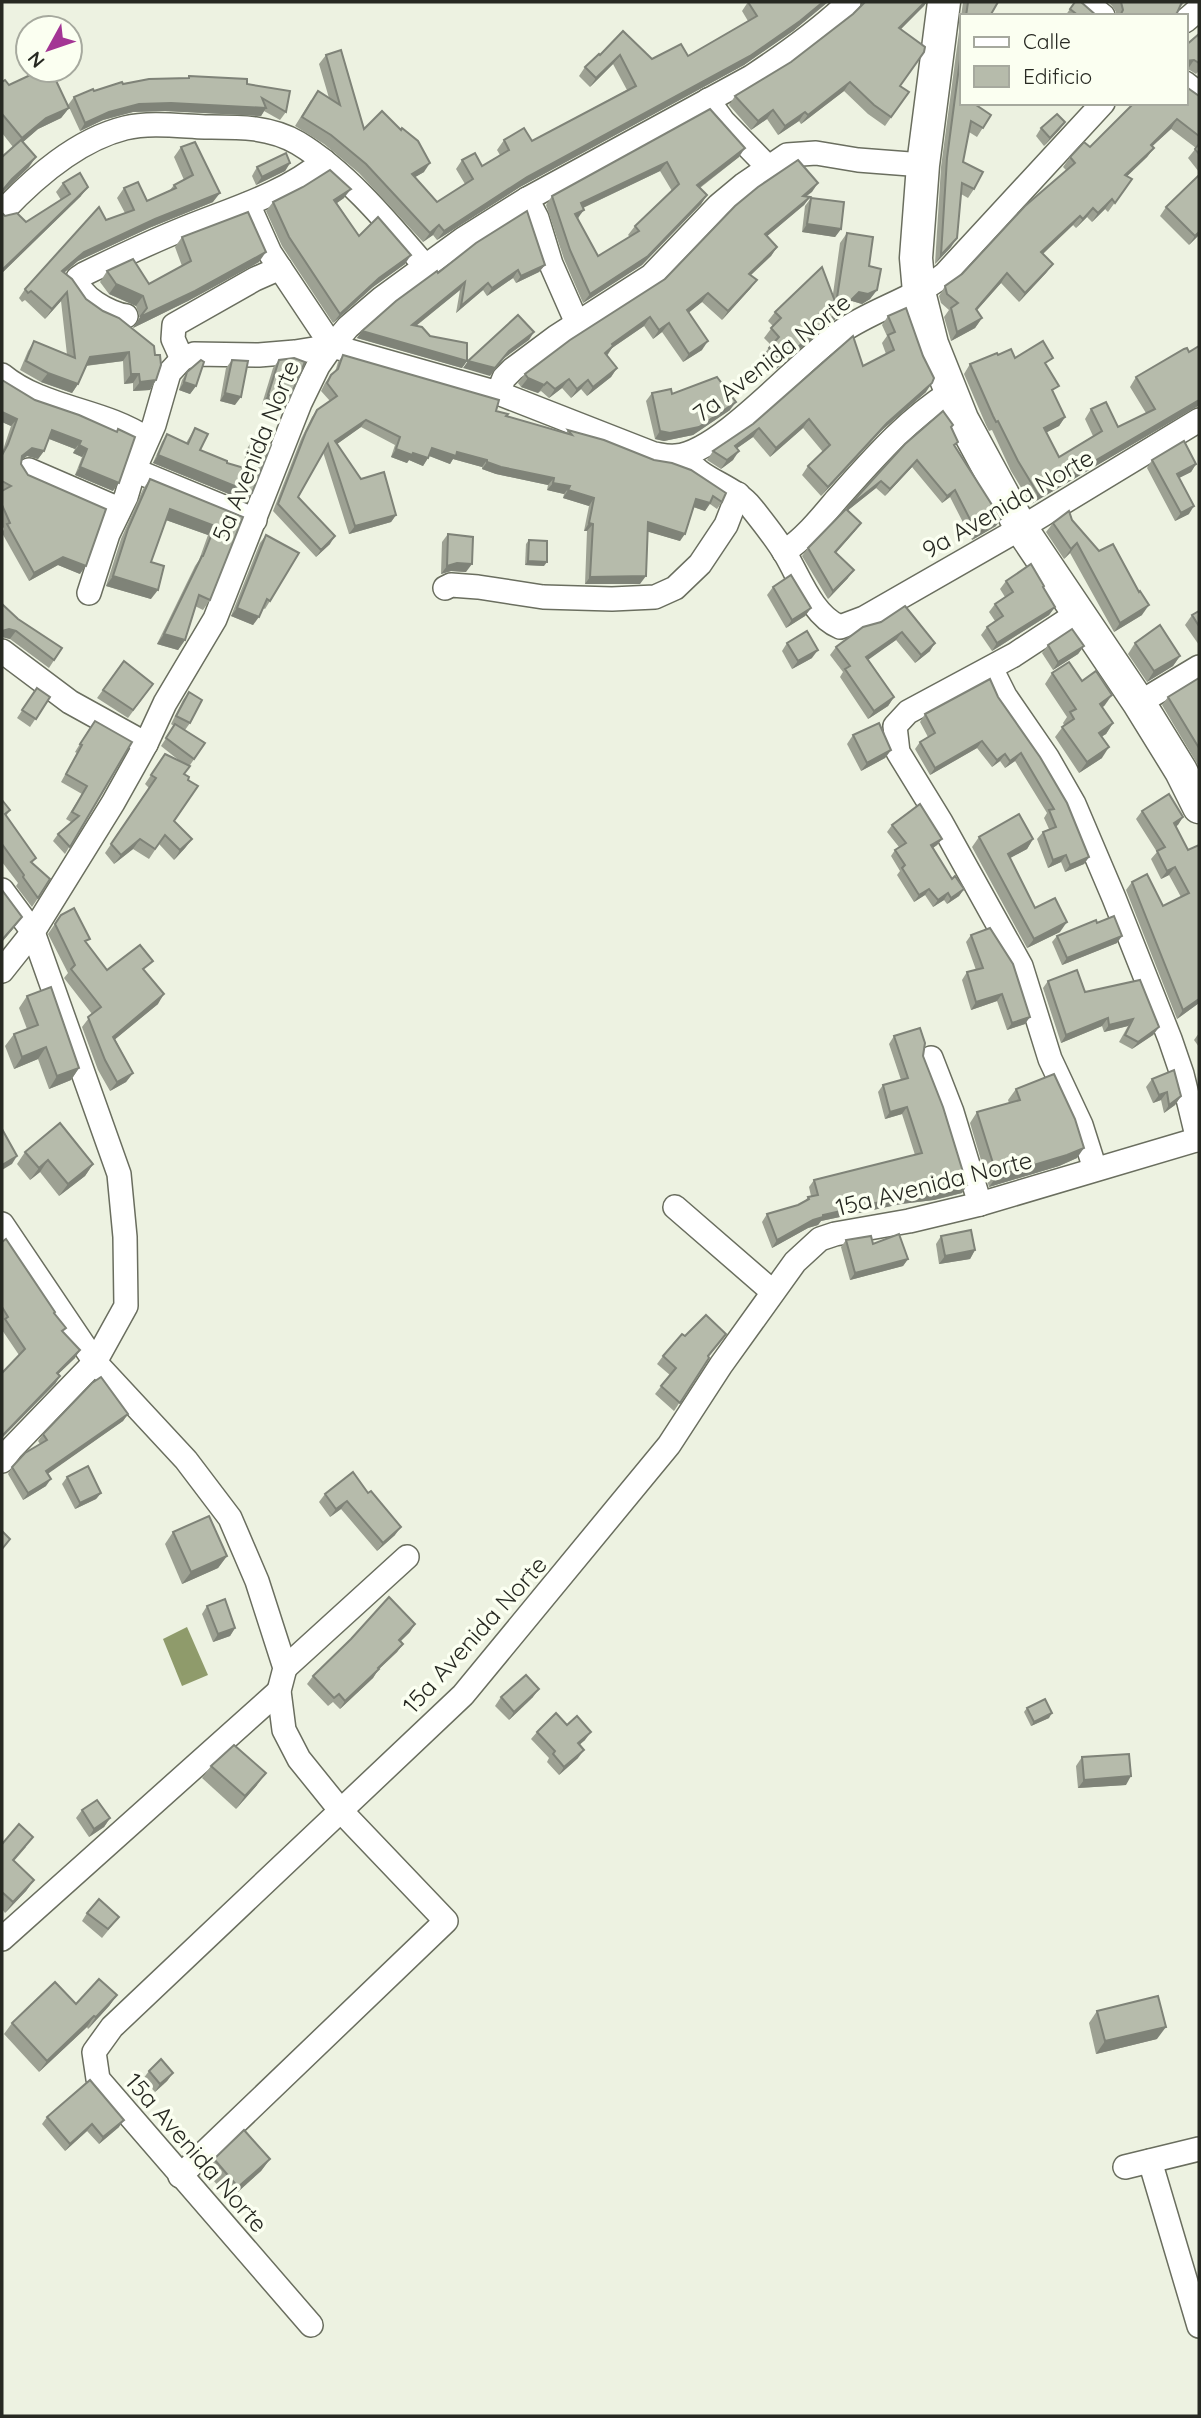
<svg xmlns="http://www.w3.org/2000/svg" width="1201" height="2418" font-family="Quicksand,sans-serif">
  <rect width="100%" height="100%" fill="#edf2e1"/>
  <!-- water -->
  <path fill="#8f9b6b" d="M187 1627 208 1675 182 1686 163 1639Z"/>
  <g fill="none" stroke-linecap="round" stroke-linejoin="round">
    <!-- street casing -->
    <g stroke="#6a6e5f" stroke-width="26">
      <g id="street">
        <path d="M1086 2 1103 16"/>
        <path d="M1185 21 1199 9"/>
        <path d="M1185 83 1199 94"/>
        <path d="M708 100 723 121 768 167"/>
        <path d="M527 199 537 218 551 264 577 323"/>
        <path d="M248 204 270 253 332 346"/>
        <path d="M2 212C35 177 77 140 125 128 150 122 179 126 205 127 237 127 269 126 298 143 346 172 389 224 425 266"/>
        <path d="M126 316C111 314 76 296 78 278L84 274C115 259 146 244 178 231 228 210 282 196 324 161"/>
        <path d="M182 359 173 339 174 325 255 279 280 268"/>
        <path d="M2 375C43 409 103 409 147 439"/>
        <path d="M498 393 504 378 513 369 556 337 651 276 719 205 743 185 787 155 816 153 858 160 923 165"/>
        <path d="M684 455C700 481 732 484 751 507 763 522 776 538 786 555 800 579 813 616 840 627L864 618 1021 528 1199 420"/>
        <path d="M29 470 119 509"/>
        <path d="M134 470 255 520"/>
        <path d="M784 552C805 538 821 518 837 499 872 460 906 420 951 392"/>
        <path d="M445 588 451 585 478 587 543 597 612 599 655 597 675 588 700 564 726 525 738 494"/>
        <path d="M89 593 108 534 126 497 134 470 154 425 169 373 182 359 194 354 259 355 295 352 332 346 498 393 654 454C661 455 668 457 676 456 722 452 800 359 842 331 874 309 914 299 945 274L1103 103"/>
        <path d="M1078 613 1014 655 908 712 895 726 898 752 941 822 1021 966 1050 1059 1081 1125 1095 1169"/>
        <path d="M2 651 70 702 146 744"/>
        <path d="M991 668 1005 696 1047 757 1074 804 1114 898 1170 1039 1182 1074 1198 1140"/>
        <path d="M1139 703 1199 667"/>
        <path d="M2 890 33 932 119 1174 125 1237 126 1306 95 1362 11 1449 2 1461"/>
        <path d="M2 971 33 932 113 803 146 744 165 703 215 619 300 403 318 366 332 346 348 327 382 298 463 239 527 199 751 77C786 54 819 31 849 2"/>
        <path d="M931 1058 952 1112 980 1204"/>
        <path d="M675 1207 773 1292"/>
        <path d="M2 1224 95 1362 186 1460 230 1518 257 1581 285 1668 279 1691 284 1730 299 1759 341 1811 446 1921 180 2176"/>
        <path d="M285 1668 407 1557"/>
        <path d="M2 1939 279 1691"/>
        <path d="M1150 2161 1199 2326"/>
        <path d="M1125 2167 1199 2149"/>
        <path d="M311 2325 98 2079 94 2052 112 2027 463 1695 669 1445 721 1365 795 1262 820 1239 835 1234 909 1221 980 1204 1199 1139"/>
      </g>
    </g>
    <!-- secondary casing -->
    <g stroke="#6a6e5f" stroke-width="35">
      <path id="secondary" d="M944 2 923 165 916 258 919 292 932 344 962 419 1021 528 1139 703 1181 771 1199 807"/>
    </g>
    <!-- street -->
    <use href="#street" stroke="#fff" stroke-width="23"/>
    <!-- secondary -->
    <use href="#secondary" stroke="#fff" stroke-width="32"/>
  </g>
  <!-- wall -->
  <g fill="#9da193" fill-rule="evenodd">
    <path d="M748 2H828L793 31 744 65 520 187 437 240 433 235 423 242 359 173 324 144 295 126 311 100 329 98 319 64 326 55 364 129 424 172 415 177 437 202 465 184 456 169 462 160 482 166 500 155 497 150 504 140 532 141 627 90 613 64 590 87 579 76 585 67 600 55 623 31 652 59 688 56 748 21 742 11Z"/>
    <path d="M863 2H927L900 30V86L909 92 885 126 868 114 844 91 801 124 799 121 778 135 767 119 751 130 729 105 735 96 791 62 853 14 862 4Z"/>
    <path d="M963 2H998L990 16H961V103L991 115 977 137 969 132 963 162 974 189 968 198 961 194 951 247 935 264 941 167Z"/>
    <path d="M1075 2 1083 4 1097 16H1065Z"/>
    <path d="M1108 2H1185L1180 7 1175 16H1116V12L1112 6Z"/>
    <path d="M1199 34V71L1196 74 1188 69Z"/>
    <path d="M189 76 247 84 286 112 280 120 264 111 261 116 165 111 133 112 103 120 80 131 68 105 74 97 94 91 123 84 188 78Z"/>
    <path d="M2 82 69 108 61 118 38 129 23 142 29 167 2 193V157L13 147 2 133Z"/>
    <path d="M1198 96H1199V172L1188 158 1196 148 1171 129 1152 146 1154 148 1147 157 1127 176 1132 179 1108 212 1105 209 1092 222 1087 217 1076 228 1073 225 1043 254 1053 264 1046 273 1019 302 1001 283 977 310 982 318 975 328 951 341 944 317 949 310 941 303 939 296 945 286 962 274 1066 170 1063 167 1070 157Z"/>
    <path d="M710 109 739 157 700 188 707 195 701 204 642 265 583 303 564 259 546 205 552 196ZM660 171 672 191 635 226 628 235 630 237 598 256 578 219 583 208Z"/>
    <path d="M1065 122 1059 130 1044 146 1036 136 1041 128Z"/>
    <path d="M181 147 213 202 149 228 78 261 64 273 156 380 150 390 133 391V383L124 384 123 361 86 366 78 384 72 393 41 382 20 370 28 351 34 341 67 355 61 301 45 319 25 300 22 302 19 298 25 289 106 220 125 213 117 198 124 188 147 201 170 190 174 185 184 180 174 157Z"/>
    <path d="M290 163 285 171 256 185 252 176 257 167Z"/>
    <path d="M1199 175V235L1189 245 1160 216 1166 207Z"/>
    <path d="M63 183 81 196 2 273V213L5 216 26 222 61 200 56 192Z"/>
    <path d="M812 192 806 196 810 197 804 205 767 236 777 247 771 256 750 276 757 280 750 289 722 320 702 302 689 312 702 350 683 362 662 332 653 339 644 326 612 348 607 356 617 368 611 377 587 396 581 389 571 398 562 388 549 398 541 391 538 393 521 387 518 383 525 374Z"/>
    <path d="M344 198 337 203 359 236 405 264 373 287 333 323 282 246 266 211 273 202Z"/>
    <path d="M811 198 841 229 835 237 802 232 805 206Z"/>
    <path d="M847 233 869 266 877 290 870 299 862 304 852 301 838 317 775 370 762 357 771 345 764 338 773 326 768 321 775 312 833 294 840 243Z"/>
    <path d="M182 237 259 262 188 301 133 328 140 318 136 306 109 294 100 282 107 271 149 284 182 266 175 247Z"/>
    <path d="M545 265 539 272 516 283 513 278 487 296 483 290 456 313 460 290 416 326 467 361 462 368 357 338 362 331 438 273Z"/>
    <path d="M888 316 926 392 881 431 821 496 802 475 808 466 823 452 803 428 770 457 753 437 737 448 733 460 721 469 707 460 713 451 863 366 886 354 882 343 887 336 882 325Z"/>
    <path d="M1199 346V406H1198L1031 504 1011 471 992 430 989 431 986 425 964 374 970 364 998 355 1015 358 1047 366 1054 394 1065 417 1059 426 1046 432 1059 457 1093 436 1085 419 1091 409 1118 427 1146 413 1130 387 1136 377 1189 352Z"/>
    <path d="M343 355 496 411 506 417 566 433 568 430 654 460 722 502 717 509 710 504 705 511 693 507 680 541 647 531 640 584H585L587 531H584L589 506 563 498 564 494 547 490 548 485 496 474 482 469V467L453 459 450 464 429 456 423 466 409 460 407 463 391 457 395 445 361 427 337 444 361 479 396 515 391 522 349 534 323 452 298 497 330 544 316 557 273 511 301 439 312 417 317 410 330 401 321 391 325 383 331 375 335 372 338 362Z"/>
    <path d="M232 360 235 405 220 401 226 368Z"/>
    <path d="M279 360 288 402 282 410 262 404 273 368Z"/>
    <path d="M187 372 196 386 190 394 179 390 182 380Z"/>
    <path d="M2 380 35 400 116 432 118 429 113 491 75 475 82 457 73 453 75 449 49 439 44 451 38 459 27 456 21 460V464L80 574 58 565 29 581 2 533 4 529 2 525V453L11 426 2 422Z"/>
    <path d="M652 393 730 410 693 435 664 441 655 439 646 401Z"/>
    <path d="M943 411 951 428 955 447 996 526 972 540 950 497 942 503 912 467 885 496 876 488 847 511 855 531 836 553 848 578 828 599 802 556 808 548Z"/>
    <path d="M195 428 200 450 227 463 242 467 248 447 254 439 252 493 246 501 153 463 162 442 167 434 186 443Z"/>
    <path d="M1152 460 1196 464 1191 472 1179 478 1189 514 1175 521 1147 468Z"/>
    <path d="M150 479 243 517 210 600 203 610 195 606 185 640 178 650 157 644 195 566 199 560 208 535 166 520 151 562V599L106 586 121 539 143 489Z"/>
    <path d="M1072 520 1099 551 1139 592 1142 615 1114 632 1070 553 1064 559 1046 532 1053 523Z"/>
    <path d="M448 534 466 572 451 571 441 574 442 542Z"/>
    <path d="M266 535 270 601 265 609 263 608 253 625 231 616 260 543Z"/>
    <path d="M529 540 544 566 525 565 526 544Z"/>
    <path d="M1006 581 1043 588 1055 607 1049 615 992 651 981 635 987 627 995 621 989 612 995 604 1005 597 1000 589Z"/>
    <path d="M773 587 811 608 805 616 786 628 767 595Z"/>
    <path d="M2 604 18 619 62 648 49 668 10 639 2 637Z"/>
    <path d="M905 606 930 651 915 663 896 640 868 659 894 697 888 706 868 719 840 677 843 672 830 655 836 647 881 622Z"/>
    <path d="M1199 611V645L1185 625 1192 615Z"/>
    <path d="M787 643 812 658 792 669 782 651Z"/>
    <path d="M1135 643 1180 656 1173 666 1147 682 1128 654Z"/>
    <path d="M1048 645 1084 646 1078 654 1053 670 1042 653Z"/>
    <path d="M124 661 153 684 128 718 97 698Z"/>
    <path d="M1052 673 1082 681 1105 705 1102 708 1113 723 1106 734 1102 736V758L1079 773 1055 737 1064 725 1063 723 1067 717 1045 684Z"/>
    <path d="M1199 678V767L1162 705 1168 697Z"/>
    <path d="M37 688 50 697 30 727 17 718Z"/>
    <path d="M189 692 190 723 185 730 205 743 184 774 188 780 174 821 192 839 185 848 174 860 159 844 149 859 133 849 114 864 105 853 149 788 145 784 165 754 181 762 161 746 174 726 171 724 183 700Z"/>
    <path d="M998 697 1089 857 1084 864 1065 872 1061 862 1048 868 1037 839 1043 832 1049 829 1044 818 1047 813 1015 761 1005 768 1000 761 992 767 977 748 930 775 915 749 920 742 928 737 920 722 925 714Z"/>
    <path d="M89 729 132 742 65 854 53 841 58 834 71 822 66 819 82 794 61 782 77 753 75 752Z"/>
    <path d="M853 735 891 750 885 758 861 771 847 744Z"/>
    <path d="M2 800 10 810 6 816 36 858 32 863 38 898 32 907 16 886 18 883 2 862Z"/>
    <path d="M1142 811 1183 817 1176 827 1188 850 1199 845V1003L1177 1019 1126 890 1132 882 1163 906 1181 897 1169 875 1161 879 1151 859 1157 852 1136 819Z"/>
    <path d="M892 825 942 839 937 845 933 848 952 879 964 889 959 896 947 904 944 900 933 907 925 895 914 902 897 875 900 871 891 856 895 850 899 847 887 832Z"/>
    <path d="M979 837 1033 839 1027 849 1010 858 1035 908 1060 932 1027 948 972 847Z"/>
    <path d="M61 915 87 944 107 970 145 971 158 1004 115 1039 133 1073 126 1082 110 1091 98 1070 82 1027 92 1014 64 978 68 973 48 934Z"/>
    <path d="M1097 923 1117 943 1062 965 1052 942 1057 936Z"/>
    <path d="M971 935 1025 1024 1007 1030 997 1001 971 1010 962 980 967 972 976 970 966 942Z"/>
    <path d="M1048 981 1085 992 1159 1027 1153 1035 1132 1049 1119 1042 1128 1026 1104 1032 1102 1026 1061 1043 1043 988Z"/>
    <path d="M27 996 79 1068 71 1080 49 1089 38 1059 14 1069 5 1046 14 1034 27 1029 19 1008Z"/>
    <path d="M1199 1033V1047L1194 1040Z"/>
    <path d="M894 1036 923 1056 967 1185 962 1193 934 1200 901 1204 821 1221 818 1225 808 1228 772 1248 762 1222 767 1214 798 1205 805 1201 808 1197 811 1196 809 1187 814 1180 915 1155 902 1114 885 1119 878 1092 883 1085 901 1080 889 1044Z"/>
    <path d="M1152 1079 1181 1096 1175 1105 1164 1113 1161 1100 1153 1103 1146 1087Z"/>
    <path d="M1016 1089 1077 1158 1059 1166 989 1187 970 1123 977 1112 1009 1103 1008 1100Z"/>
    <path d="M25 1152 93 1164 85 1176 59 1196 40 1172 30 1180 17 1164Z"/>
    <path d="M941 1236 975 1250 970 1259 939 1264 936 1244Z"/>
    <path d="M846 1240 873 1244 908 1259 903 1266 850 1280 841 1247Z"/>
    <path d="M2 1242 54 1314 75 1358 58 1374 60 1376 55 1384 19 1355 2 1330Z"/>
    <path d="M685 1336 720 1342 708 1357 709 1358 674 1411 655 1394 670 1375 657 1364 663 1356Z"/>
    <path d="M128 1414 123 1421 48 1473 46 1486 23 1500 8 1474 12 1467 40 1444 38 1441 43 1434Z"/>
    <path d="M353 1472 395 1535 377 1551 341 1509 330 1517 319 1502 325 1494Z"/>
    <path d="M67 1477 101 1493 96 1499 75 1509 62 1484Z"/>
    <path d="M173 1532 227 1556 218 1568 182 1584 165 1544Z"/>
    <path d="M207 1606 235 1628 230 1636 213 1642 202 1614Z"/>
    <path d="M410 1632 401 1641 403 1644 397 1652 378 1670 373 1678 340 1709 333 1702 328 1706 307 1684 313 1676Z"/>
    <path d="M501 1697H533L509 1720 495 1706Z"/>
    <path d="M1027 1708 1049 1718 1031 1726 1024 1712Z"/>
    <path d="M567 1725 585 1740 579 1745 578 1758 559 1775 547 1762 549 1758 531 1739 537 1732Z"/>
    <path d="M1082 1757 1126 1785 1078 1788 1076 1766Z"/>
    <path d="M211 1766 257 1785 236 1809 202 1778Z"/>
    <path d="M82 1810 110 1818 104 1827 89 1837 76 1818Z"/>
    <path d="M2 1844 26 1847 14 1861 34 1880 26 1891 5 1913 2 1909Z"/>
    <path d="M87 1913 119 1917 102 1938 82 1921Z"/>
    <path d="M117 1995 109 2006 88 2029 87 2027 39 2072 4 2034 12 2023 76 2004Z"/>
    <path d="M1097 2011 1157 2039 1096 2054 1089 2023Z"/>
    <path d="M149 2071 173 2073 167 2081 155 2092 143 2079Z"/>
    <path d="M47 2117 119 2127 99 2144 87 2131 65 2151 42 2124Z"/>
    <path d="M214 2159H270L261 2171 230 2199 205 2171Z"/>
  </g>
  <!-- shaded-wall -->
  <g fill="#7f8378">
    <path d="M823 2H828L793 31 744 65 520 187 437 240 444 231 527 177Z"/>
    <path d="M925 2H927L924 6 892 38 899 28Z"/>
    <path d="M620 55 613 64 590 87 596 78Z"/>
    <path d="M1194 60 1188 69 1185 70V61Z"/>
    <path d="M850 82 844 91 801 124 808 115Z"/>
    <path d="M171 103 266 108 261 116 165 111 133 112 103 120 80 131 85 123 109 112 139 104Z"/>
    <path d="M69 108 61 118 38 129 15 149 22 138 46 118Z"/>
    <path d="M773 110 767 119 751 130 758 121Z"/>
    <path d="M805 112 799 121 778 135 785 126Z"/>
    <path d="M1177 119 1171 129 1144 154 1151 145Z"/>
    <path d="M1065 122 1059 130 1044 146 1050 138Z"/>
    <path d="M745 148 739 157 691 194 697 185Z"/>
    <path d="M1154 148 1147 157 1119 184 1125 175Z"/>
    <path d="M36 157 29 167 2 193V191L12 179Z"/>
    <path d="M667 162 660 171 574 212 581 203Z"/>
    <path d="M290 163 285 171 256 185 262 177Z"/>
    <path d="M430 163 424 172 405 183 412 174Z"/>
    <path d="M818 183 812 192 796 204 803 196Z"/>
    <path d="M88 187 81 196 2 273V270Z"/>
    <path d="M351 189 344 198 328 209 334 200Z"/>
    <path d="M220 193 213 202 149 228 78 261 55 280 62 271 84 252 155 219Z"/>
    <path d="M707 195 701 204 642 265 583 303 590 294Z"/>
    <path d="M810 197 804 205 759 243 765 234Z"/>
    <path d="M1112 199 1105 209 1092 222 1098 213Z"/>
    <path d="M1093 208 1087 217 1076 228 1083 219Z"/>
    <path d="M584 210 577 219 575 214Z"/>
    <path d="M1080 216 1073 225 1035 261 1041 252Z"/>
    <path d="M807 224 841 229 835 237 802 232Z"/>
    <path d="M439 225 433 235 423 242 430 233Z"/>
    <path d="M1199 232V235L1189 245 1195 236Z"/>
    <path d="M957 238 951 247 935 264 941 255Z"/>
    <path d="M777 247 771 256 742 283 749 274Z"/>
    <path d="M266 252 259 262 188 301 133 328 140 317Z"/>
    <path d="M411 255 405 264 373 287 333 323 340 314 379 278Z"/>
    <path d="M1053 264 1046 273 1019 302 1025 293Z"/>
    <path d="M545 265 539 272 516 283 521 276Z"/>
    <path d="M518 270 513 278 487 296 492 288Z"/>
    <path d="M1007 273 1001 283 970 318 976 309Z"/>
    <path d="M757 280 750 289 722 320 728 311Z"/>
    <path d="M465 282 460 290 407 333 412 325Z"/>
    <path d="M488 283 483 290 456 313 461 306Z"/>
    <path d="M116 284 143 296 136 306 109 294Z"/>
    <path d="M877 290 870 299 862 304 852 301 838 317 775 370 782 361 859 292Z"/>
    <path d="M67 292 61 301 45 319 52 309Z"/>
    <path d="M708 293 702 302 681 319 687 310Z"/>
    <path d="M650 317 644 326 612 348 607 355 599 362 612 344Z"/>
    <path d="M982 318 975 328 951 341 957 332Z"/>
    <path d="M669 323 662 332 653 339 659 330Z"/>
    <path d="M362 331 467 361 462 368 357 338Z"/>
    <path d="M534 332 529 340 503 359 490 376 463 368 468 361 509 351Z"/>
    <path d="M708 341 702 350 683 362 689 354Z"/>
    <path d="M129 352 123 361 83 366 90 357Z"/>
    <path d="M617 368 611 377 587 396 593 387Z"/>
    <path d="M48 373 78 384 72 393 41 382Z"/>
    <path d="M131 374H139L133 383 124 384Z"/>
    <path d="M528 378 547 382 538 393 521 387Z"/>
    <path d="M569 379 562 388 549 398 555 389Z"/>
    <path d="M156 380 150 390 133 391 140 382Z"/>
    <path d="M588 380 581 389 571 398 577 389Z"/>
    <path d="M184 382 196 386 190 394 179 390Z"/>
    <path d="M932 383 926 392 881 431 821 496 828 487 887 423Z"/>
    <path d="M225 393 241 397 235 405 220 401Z"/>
    <path d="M268 395 288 402 282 410 262 404Z"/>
    <path d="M1199 400V406H1198L1031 504 1038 494Z"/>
    <path d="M736 402 730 410 693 435 664 441 655 439 660 431Z"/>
    <path d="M2 412 17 419 11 426 2 422Z"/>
    <path d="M1065 417 1059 426 1038 437 1044 428Z"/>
    <path d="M809 419 803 428 770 457 776 448Z"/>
    <path d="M366 420 361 427 330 449 335 441Z"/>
    <path d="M759 428 753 437 729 454 735 446Z"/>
    <path d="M52 430 81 441 75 449 47 438Z"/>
    <path d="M79 445 87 449 82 457 73 453Z"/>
    <path d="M32 448 44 451 38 459 27 456 17 464 22 456Z"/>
    <path d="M432 448 457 452 487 460 482 467 453 459 450 464 427 455Z"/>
    <path d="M396 449 413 453 428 458 423 466 409 460 407 463 391 457Z"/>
    <path d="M739 451 733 460 721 469 727 460Z"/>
    <path d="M158 455 252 493 246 501 153 463Z"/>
    <path d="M917 460 912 467 885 496 890 489Z"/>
    <path d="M487 462 554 478 548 485 496 474 482 469Z"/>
    <path d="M1196 464 1191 472 1171 482 1177 474Z"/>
    <path d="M80 467 119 483 113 491 75 475Z"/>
    <path d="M881 481 876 488 842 515 847 508Z"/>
    <path d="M553 483 570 486 564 494 547 490Z"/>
    <path d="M568 490 594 498 589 506 563 498Z"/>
    <path d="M955 490 950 497 942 503 947 496Z"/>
    <path d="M696 499 710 503 705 511 691 506Z"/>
    <path d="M1194 506 1189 514 1175 521 1181 513Z"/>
    <path d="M170 509 215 526 208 535 163 519Z"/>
    <path d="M396 515 391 522 349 534 355 526Z"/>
    <path d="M1001 519 996 526 972 540 977 533Z"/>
    <path d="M648 522 685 534 680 541 642 530Z"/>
    <path d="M589 523 593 524 587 531H584Z"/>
    <path d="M861 523 855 531 829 560 835 552Z"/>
    <path d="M335 536 330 544 316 557 321 550Z"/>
    <path d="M1077 543 1070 553 1064 559 1071 549Z"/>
    <path d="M63 557 86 566 80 574 58 565 29 581 34 573Z"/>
    <path d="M528 561 547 562 544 566 525 565Z"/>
    <path d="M457 563 472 564 466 572 451 571 441 574 447 566Z"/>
    <path d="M854 570 848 578 828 599 833 591Z"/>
    <path d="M113 576 158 590 151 599 106 586Z"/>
    <path d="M646 576 640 584H585L590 577Z"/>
    <path d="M1149 605 1142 615 1114 632 1120 623Z"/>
    <path d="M1055 607 1049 615 992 651 997 643Z"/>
    <path d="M237 608 259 617 253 625 231 616Z"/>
    <path d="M811 608 805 616 786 628 792 620Z"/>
    <path d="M9 629 16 631 10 639 2 637V631Z"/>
    <path d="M902 632 896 640 861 665 866 657Z"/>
    <path d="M164 634 185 640 178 650 157 644Z"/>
    <path d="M935 643 930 651 915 663 921 655Z"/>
    <path d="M1084 646 1078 654 1053 670 1058 662Z"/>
    <path d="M818 650 812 658 792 669 798 661Z"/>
    <path d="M1180 656 1173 666 1147 682 1154 671Z"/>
    <path d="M1112 695 1105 705 1092 715 1100 704Z"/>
    <path d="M894 697 888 706 868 719 874 711Z"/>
    <path d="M1113 723 1106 734 1092 743 1099 733Z"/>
    <path d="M982 741 977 748 930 775 935 768Z"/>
    <path d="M1109 747 1102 758 1079 773 1087 762Z"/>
    <path d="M891 750 885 758 861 771 867 763Z"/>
    <path d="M1021 753 1015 761 1005 768 1010 761Z"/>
    <path d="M1005 754 1000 761 992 767 997 760Z"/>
    <path d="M1183 817 1178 825 1168 831 1174 823Z"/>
    <path d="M140 839 133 849 114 864 121 855Z"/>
    <path d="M192 839 185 848 174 860 180 850Z"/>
    <path d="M942 839 937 845 927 852 931 845Z"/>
    <path d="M1033 839 1027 849 1001 863 1008 854Z"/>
    <path d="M1066 855 1061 862 1048 868 1053 860Z"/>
    <path d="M1089 857 1084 864 1065 872 1070 865Z"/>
    <path d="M1175 867 1169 875 1161 879 1167 871Z"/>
    <path d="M929 889 925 895 914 902 919 895Z"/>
    <path d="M964 889 959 896 947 904 951 898Z"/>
    <path d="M948 893 944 900 933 907 938 900Z"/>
    <path d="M22 917 13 929 2 942V940Z"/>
    <path d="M1067 922 1060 932 1027 948 1034 939Z"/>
    <path d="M1122 936 1117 943 1062 965 1067 958Z"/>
    <path d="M164 994 158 1004 107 1046 113 1037Z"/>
    <path d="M1002 994 997 1001 971 1010 976 1002Z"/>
    <path d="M1199 999V1003L1177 1019 1183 1010Z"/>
    <path d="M1030 1017 1025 1024 1007 1030 1012 1023Z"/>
    <path d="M1108 1018 1102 1026 1061 1043 1066 1035Z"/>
    <path d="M1133 1019 1128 1026 1104 1032 1109 1025Z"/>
    <path d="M1159 1027 1153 1035 1132 1049 1138 1042Z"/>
    <path d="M46 1047 38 1059 14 1069 22 1057Z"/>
    <path d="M79 1068 71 1080 49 1089 57 1076Z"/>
    <path d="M133 1073 126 1082 110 1091 117 1082Z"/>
    <path d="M1167 1092 1161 1100 1153 1103 1159 1095Z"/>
    <path d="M1181 1096 1175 1105 1164 1113 1169 1105Z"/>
    <path d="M907 1107 902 1114 885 1119 890 1112Z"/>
    <path d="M1084 1148 1077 1158 1059 1166 989 1187 997 1176Z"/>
    <path d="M17 1156 12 1164 2 1170V1165Z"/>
    <path d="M48 1160 40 1172 30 1180 39 1168Z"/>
    <path d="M93 1164 85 1176 59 1196 68 1184Z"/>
    <path d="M967 1185 962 1193 934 1200 901 1204 821 1221 818 1225 808 1228 772 1248 777 1240 823 1215 906 1196Z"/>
    <path d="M975 1250 970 1259 939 1264 945 1256Z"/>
    <path d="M908 1259 903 1266 850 1280 855 1273Z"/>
    <path d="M80 1350 75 1358 51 1381 57 1373Z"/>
    <path d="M60 1376 55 1384 2 1438V1436Z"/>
    <path d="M128 1414 123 1421 42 1478 46 1471Z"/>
    <path d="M51 1479 46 1486 23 1500 28 1493Z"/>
    <path d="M101 1493 96 1499 75 1509 80 1503Z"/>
    <path d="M347 1501 341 1509 330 1517 336 1509Z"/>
    <path d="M401 1527 395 1535 377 1551 383 1543Z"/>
    <path d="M227 1556 218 1568 182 1584 191 1572Z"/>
    <path d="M415 1624 410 1632 393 1648 399 1640Z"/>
    <path d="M235 1628 230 1636 213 1642 218 1634Z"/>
    <path d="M403 1644 397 1652 378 1670 373 1678 340 1709 345 1701Z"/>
    <path d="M539 1689 533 1697 509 1720 514 1712Z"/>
    <path d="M1052 1713 1049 1718 1031 1726 1034 1722Z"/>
    <path d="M591 1732 585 1740 572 1751 578 1743Z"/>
    <path d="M584 1750 578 1758 559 1775 564 1767Z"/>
    <path d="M266 1773 257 1785 236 1809 245 1796Z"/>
    <path d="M1131 1776 1126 1785 1078 1788 1084 1780Z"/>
    <path d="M110 1818 104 1827 89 1837 94 1829Z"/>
    <path d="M34 1880 26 1891 5 1913 13 1902Z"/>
    <path d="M117 1995 109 2006 88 2029 96 2017Z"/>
    <path d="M94 2016 87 2027 39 2072 47 2061Z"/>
    <path d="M1166 2027 1157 2039 1096 2054 1105 2041Z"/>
    <path d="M173 2073 167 2081 155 2092 160 2084Z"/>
    <path d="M124 2120 119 2127 99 2144 103 2137Z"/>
    <path d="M92 2124 87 2131 65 2151 70 2144Z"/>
    <path d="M270 2159 261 2171 230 2199 238 2187Z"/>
  </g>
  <!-- building -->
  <g fill="#b6bbab" stroke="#7f8378" stroke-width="2" fill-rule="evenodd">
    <path d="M748 2H823L800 21 750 56 527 177 444 231 439 225 430 233 366 164 331 135 302 117 318 91 340 105 326 55 341 50 364 129 382 111 401 130 402 128 418 141 430 163 412 174 437 202 473 179 462 160 475 153 482 166 509 150 504 140 524 128 532 141 636 86 620 55 596 78 585 67 599 54 600 55 623 31 652 59 681 44 688 56 757 16Z"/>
    <path d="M865 2H925L899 28 925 47 924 52 900 86 909 92 891 117 874 105 850 82 808 115 805 112 785 126 773 110 758 121 735 96 791 62 853 14Z"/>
    <path d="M968 2H998L990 16H966Z"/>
    <path d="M1075 2H1081L1097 16H1079L1070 9Z"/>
    <path d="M1121 2H1182L1177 13 1174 16H1120L1123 10Z"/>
    <path d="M1199 34V63L1194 60 1185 61V46Z"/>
    <path d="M961 52V103H973L991 115 983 128 971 121 963 162 983 172 974 189 962 183 957 238 941 255 947 158Z"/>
    <path d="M41 70H51L69 108 46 118 22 138 2 114V82L5 80 9 85Z"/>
    <path d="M189 76 247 79V84L290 91 286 112 262 98 266 108 171 103 139 104 109 112 85 123 74 97 93 89 94 91 122 82 123 84 149 79 189 78Z"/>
    <path d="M1185 86 1199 96V136L1177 119 1151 145 1154 148 1125 175 1132 179 1115 203 1112 199 1098 213 1093 208 1083 219 1080 216 1041 252 1053 264 1025 293 1007 273 976 309 982 318 957 332 951 308 958 303 947 294 945 286 962 274 1025 206 1075 163 1070 157 1084 142 1090 147 1134 103H1185Z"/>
    <path d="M710 109 745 148 697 185 707 195 648 256 590 294 570 250 552 196ZM667 162 679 184 635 226 639 231 598 256 575 214 584 210 581 203Z"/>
    <path d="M1057 114 1065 122 1050 138 1041 128Z"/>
    <path d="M21 140 36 157 12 179 2 191V157Z"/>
    <path d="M195 142 220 193 155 219 84 252 62 271 72 279 86 299 103 311 119 318 154 346 155 355H160L161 365 156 380 140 382 139 374H131L129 352 90 357 78 384 48 373 26 361 34 341 75 358 67 292 52 309 31 291 28 293 25 289 99 207 106 220 134 210 124 188 138 182 147 201 176 188 174 185 193 175 181 147Z"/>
    <path d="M1199 144V154L1195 149Z"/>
    <path d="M286 153 290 163 262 177 257 167Z"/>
    <path d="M798 160 818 183 803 196 810 197 765 234 777 247 749 274 757 280 728 311 708 293 687 310 708 341 689 354 669 323 659 330 650 317 612 344 613 346 605 353 617 368 593 387 588 380 577 389 569 379 555 389 547 382 544 385 528 378 525 374 570 340 665 279 735 206 758 187Z"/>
    <path d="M330 170 351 189 334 200 359 236 378 217 411 255 379 278 340 314 289 237 273 202 303 187Z"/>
    <path d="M80 173 88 187 2 270V213L5 216 17 213 26 222 70 194 63 183Z"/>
    <path d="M1199 175V232L1195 236 1166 207Z"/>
    <path d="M811 198 844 202 841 229 807 224Z"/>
    <path d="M527 211 545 265 521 276 518 270 492 288 488 283 461 306 465 282 412 325 422 327 430 336 467 343V361L362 331 396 301 437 271 438 273 476 243Z"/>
    <path d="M248 212 266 252 195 291 140 317 147 308 143 296 116 284 107 271 133 259 149 284 191 261 182 237Z"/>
    <path d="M847 233 873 237 869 266 881 269 877 290 868 294 859 292 844 307 782 361 769 348 779 337 771 328 781 318 775 312 822 267 836 304Z"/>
    <path d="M906 308 923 356 934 378 932 383 887 423 828 487 808 466 830 445 809 419 776 448 759 428 735 446 739 451 727 460 713 451 753 424 853 336 863 366 894 350 888 335 895 332 888 316Z"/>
    <path d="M518 315 534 332 509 351 495 368 468 361Z"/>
    <path d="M1043 341 1053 358 1045 363 1059 386 1052 390 1065 417 1044 428 1059 457 1102 431 1091 409 1106 402 1118 427 1155 409 1136 377 1184 349 1187 348 1189 352 1199 346V400L1038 494 1018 461 998 421 996 422 993 416 970 364 997 353 998 355 1011 349 1015 358Z"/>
    <path d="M343 355 499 400 496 411 508 414 506 416 572 435 568 430 604 440 654 460 672 463 691 470 726 493 722 502 713 496 710 503 696 499 685 534 648 522 646 576 590 577 593 524 589 523 594 498 568 490 570 486 553 483 554 478 501 467 487 462V460L457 452 456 456 432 448 428 458 413 453 412 455 396 449 400 437 366 420 335 441 361 479 384 472 396 515 355 526 328 444 298 497 335 536 321 550 278 504 306 432 317 410 337 396 327 383 331 375 338 369Z"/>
    <path d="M294 358 305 362 288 402 268 395 279 360Z"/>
    <path d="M201 360 204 362 196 386 184 382 187 372Z"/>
    <path d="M232 360 248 361 241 397 225 393Z"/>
    <path d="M717 377 736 402 699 427 670 433 660 431 652 393 671 389 672 394Z"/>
    <path d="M2 380 35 400 79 415 117 432 118 429 135 437 119 483 80 467 87 449 79 445 81 441 52 430 44 451 32 448 22 456 21 464 28 475 106 509 86 566 63 557 34 573 7 524 10 523 2 505V491L11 486 2 481V455L8 444 17 419 2 412Z"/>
    <path d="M943 411 953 425 951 427 958 442 954 445 1001 519 977 533 955 490 947 496 917 460 890 489 881 481 847 508 905 444Z"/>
    <path d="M195 428 208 434 200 450 227 461V463L244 468 254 439 271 445 252 493 158 455 167 434 188 444Z"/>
    <path d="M1184 441 1196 464 1177 474 1194 506 1181 513 1152 460Z"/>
    <path d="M150 479 243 517 210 600 199 595 185 640 164 634 202 556H203L215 526 170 509 151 562 164 566 158 590 113 576 128 529Z"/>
    <path d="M846 509 861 523 835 552 854 570 833 591 808 548Z"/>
    <path d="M1069 511 1072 520 1099 551 1113 544 1139 592 1140 591 1149 605 1120 623 1077 543 1071 549 1053 523Z"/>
    <path d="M448 534 473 537 472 564 457 563 447 566Z"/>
    <path d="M266 535 299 553 270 601 267 599 259 617 237 608Z"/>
    <path d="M529 540 547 541V562L528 561Z"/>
    <path d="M1031 564 1044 586 1043 587 1055 607 997 643 987 627 1003 616 995 604 1013 592 1006 581Z"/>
    <path d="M791 575 811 608 792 620 773 587Z"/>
    <path d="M2 604 18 619 62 648 54 660 16 631 9 629 2 631Z"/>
    <path d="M905 606 935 643 921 655 902 632 866 657 894 697 874 711 845 669 850 666 836 647 863 627 881 622Z"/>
    <path d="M1199 611V626L1192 615Z"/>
    <path d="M1160 625 1180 656 1154 671 1135 643Z"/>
    <path d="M1072 629 1084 646 1058 662 1048 645Z"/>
    <path d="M807 631 818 650 798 661 787 643Z"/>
    <path d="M124 661 153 684 133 710 103 690Z"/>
    <path d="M1069 662 1082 681 1096 671 1112 695 1100 704 1113 723 1099 733 1109 747 1087 762 1062 727 1074 719 1070 712 1076 709 1052 673Z"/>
    <path d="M1199 678V748L1168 697Z"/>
    <path d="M990 679 998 697 1040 757 1067 803 1089 857 1070 865 1066 855 1053 860 1043 832 1056 827 1049 810 1054 809 1021 753 1010 761 1005 754 997 760 982 741 935 768 920 742 935 733 925 714Z"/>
    <path d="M37 688 50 697 36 719 22 710Z"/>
    <path d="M189 692 202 700 190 723 176 716Z"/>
    <path d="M95 721 132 742 70 847 58 834 79 816 72 812 87 786 66 774 82 745 80 744Z"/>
    <path d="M879 723 891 750 867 763 853 735Z"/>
    <path d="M175 724 205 743 194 759 166 738Z"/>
    <path d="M165 754 190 766 184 774 189 777 188 780 198 786 174 821 192 839 180 850 165 835 155 849 140 839 121 855 111 844 156 778 151 775Z"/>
    <path d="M1169 794 1183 817 1174 823 1188 850 1199 845V999L1183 1010 1132 882 1147 874 1163 906 1189 893 1175 867 1167 871 1157 851 1165 847 1142 811Z"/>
    <path d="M2 800 10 810 5 814 36 858 31 862 50 879 38 898 23 877 24 875 2 844Z"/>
    <path d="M920 804 942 839 931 845 952 879 955 876 964 889 951 898 948 893 938 900 929 889 919 895 902 868 905 865 895 850 906 843 892 825Z"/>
    <path d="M1019 814 1033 839 1008 854 1035 908 1055 898 1067 922 1034 939 979 837Z"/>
    <path d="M2 890 22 917 2 940Z"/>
    <path d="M74 908 90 939 85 941 107 970 140 945 153 961 143 969 164 994 113 1037 133 1073 117 1082 105 1060 88 1017 101 1007 71 969 75 965 55 924 61 915Z"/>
    <path d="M1114 916 1122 936 1067 958 1057 936 1096 920 1097 923Z"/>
    <path d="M990 928 1013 964 1030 1017 1012 1023 1002 994 976 1002 967 972 983 968 971 935Z"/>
    <path d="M1077 970 1085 992 1140 980 1159 1027 1138 1042 1125 1035 1133 1019 1109 1025 1108 1018 1066 1035 1048 981Z"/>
    <path d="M51 987 79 1068 57 1076 46 1047 22 1057 14 1034 38 1025 27 996Z"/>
    <path d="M920 1028 925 1043 923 1056 943 1107 967 1185 939 1193 906 1196 823 1215V1217L813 1220 777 1240 767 1214 798 1205 809 1199 808 1197 818 1195 814 1180 922 1153 907 1107 890 1112 883 1085 908 1078 894 1036Z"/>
    <path d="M1174 1070 1181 1096 1169 1105 1167 1092 1159 1095 1152 1079Z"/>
    <path d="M1054 1074 1075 1119 1084 1148 1067 1155 997 1176 977 1112 1020 1100 1016 1089Z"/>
    <path d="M60 1123 93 1164 68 1184 48 1160 39 1168 25 1152Z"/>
    <path d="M2 1129 17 1156 2 1165Z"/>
    <path d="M971 1230 975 1250 945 1256 941 1236Z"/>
    <path d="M899 1234 908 1259 855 1273 846 1240 871 1236 873 1244Z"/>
    <path d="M6 1239 55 1312 54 1313 66 1328 62 1331 80 1350 57 1373 60 1376 2 1436V1373L25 1349 5 1319 8 1317 2 1307V1242Z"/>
    <path d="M706 1315 726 1334 708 1356 709 1358 680 1403 661 1386 676 1368 663 1356 682 1334 685 1336Z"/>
    <path d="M101 1377 128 1414 46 1471 51 1479 28 1493 12 1467 25 1453 47 1440 43 1434 92 1383Z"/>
    <path d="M88 1466 101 1493 80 1503 67 1477Z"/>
    <path d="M353 1472 368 1493 371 1491 401 1527 383 1543 347 1501 336 1509 325 1494Z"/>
    <path d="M209 1516 227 1556 191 1572 173 1532Z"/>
    <path d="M2 1531 10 1539 2 1549Z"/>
    <path d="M389 1597 415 1624 399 1640 403 1644 378 1668 379 1669 345 1701 339 1694 334 1698 313 1676 351 1639Z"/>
    <path d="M225 1599 235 1628 218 1634 207 1606Z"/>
    <path d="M526 1675 539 1689 514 1712 501 1697Z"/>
    <path d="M1045 1699 1052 1713 1034 1722 1027 1708Z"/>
    <path d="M556 1713 567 1725 577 1716 591 1732 578 1743 584 1750 564 1767 553 1754 555 1751 537 1732Z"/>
    <path d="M234 1745 266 1773 245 1796 211 1766Z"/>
    <path d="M1129 1754 1131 1776 1084 1780 1082 1757Z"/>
    <path d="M97 1800 110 1818 94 1829 82 1810Z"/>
    <path d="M19 1824 33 1837 13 1860 34 1880 13 1902 2 1892V1844Z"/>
    <path d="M99 1899 119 1917 108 1929 87 1913Z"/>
    <path d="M99 1979 117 1995 96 2017 94 2016 47 2061 12 2023 55 1982 76 2004Z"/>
    <path d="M1158 1996 1166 2027 1105 2041 1097 2011Z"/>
    <path d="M161 2059 173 2073 160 2084 149 2071Z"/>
    <path d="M90 2080 124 2120 103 2137 92 2124 70 2144 47 2117Z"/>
    <path d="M244 2130 270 2159 238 2187 214 2159Z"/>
  </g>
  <g text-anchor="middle" stroke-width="7" stroke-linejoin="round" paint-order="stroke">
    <!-- street labels -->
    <g font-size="24" fill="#272922" stroke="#fbfff1">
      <text transform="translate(772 358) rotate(-38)" y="8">7a Avenida Norte</text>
      <text transform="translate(256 451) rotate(-68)" y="8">5a Avenida Norte</text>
      <text transform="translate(1008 504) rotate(-30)" y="8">9a Avenida Norte</text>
      <text transform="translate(934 1184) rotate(-14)" y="8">15a Avenida Norte</text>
      <text transform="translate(475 1635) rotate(-48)" y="8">15a Avenida Norte</text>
      <text transform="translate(196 2153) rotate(49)" y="8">15a Avenida Norte</text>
    </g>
  </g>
  <!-- border -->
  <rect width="1201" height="2418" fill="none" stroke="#272922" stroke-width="7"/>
  <!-- legend -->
  <rect x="960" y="14" width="228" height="91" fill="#fbfff1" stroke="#a6a99e" stroke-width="2"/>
  <rect x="974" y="37" width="35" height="10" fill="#ffffff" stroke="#a6a99e" stroke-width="2"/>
  <text x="1023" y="49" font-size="21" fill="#272922">Calle</text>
  <rect x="974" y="66" width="35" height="21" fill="#b6bbab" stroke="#a6a99e" stroke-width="2"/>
  <text x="1023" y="84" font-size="21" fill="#272922">Edificio</text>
  <!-- north arrow -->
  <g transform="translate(49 49) rotate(230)"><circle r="33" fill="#fbfff1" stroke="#a6a99e" stroke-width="2"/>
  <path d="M0-5L12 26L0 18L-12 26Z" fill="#a33594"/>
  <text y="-10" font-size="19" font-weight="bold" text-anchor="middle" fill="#272922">N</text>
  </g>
</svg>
